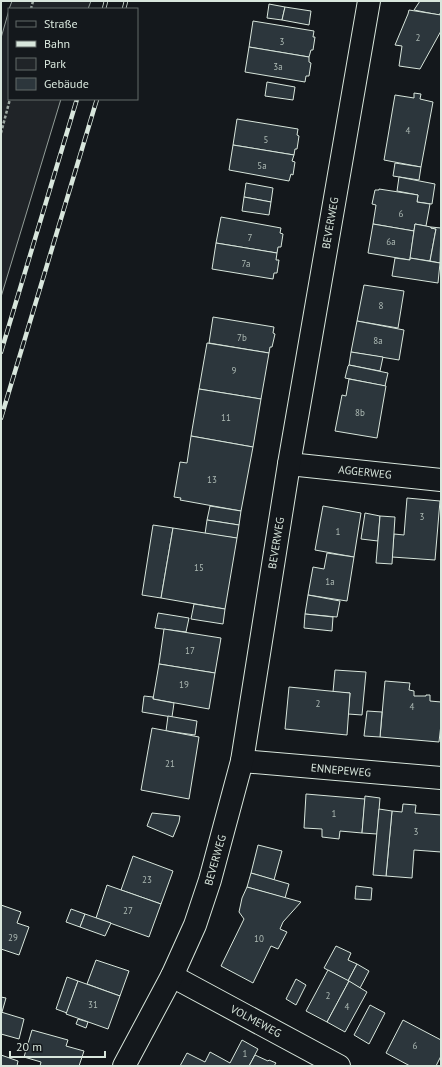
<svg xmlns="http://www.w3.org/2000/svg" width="442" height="1067" font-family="'PT Sans',sans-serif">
  <rect width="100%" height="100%" fill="#14181c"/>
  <!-- green -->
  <g fill="#202428" stroke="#939e99">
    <path d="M12 1H91L88 9H9Z"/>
    <path d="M9 10V99H61L1 297V38Z"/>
  </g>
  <!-- building -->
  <g fill="#2c363c" stroke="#d8e6dc">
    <path d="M420 1H441V12L439 15 414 10Z"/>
    <path d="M269 4 285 7 282 20 267 18Z"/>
    <path d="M285 7 311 11 309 25 282 20Z"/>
    <path d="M409 10 441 15V31L420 69 399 66 402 46 395 45 408 14Z"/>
    <path d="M253 21 314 31 313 37H315L313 50H311L309 57 249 47Z"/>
    <path d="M249 47 309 57V62L311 63 309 76H306L305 82 245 72Z"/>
    <path d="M267 82 295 87 293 100 265 96Z"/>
    <path d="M414 93 421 94 420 99 433 102 421 167 384 160 395 95 414 98Z"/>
    <path d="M237 119 298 129 297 135 299 136 297 149H295L294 155 233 145Z"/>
    <path d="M233 145 294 155 292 161 295 162 293 175 291 174 289 181 229 170Z"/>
    <path d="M395 163 421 167 419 180 393 176Z"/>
    <path d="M399 177 435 184 432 204 417 202 418 195 397 191Z"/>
    <path d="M246 183 273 188 271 202 244 197Z"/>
    <path d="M379 189 418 195 417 202 430 204 426 226 415 224 414 231 373 224 376 205 372 204 375 190H379Z"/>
    <path d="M244 197 271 202 269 215 242 211Z"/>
    <path d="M221 217 281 228 280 233 283 234 281 247H278L277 253 216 243Z"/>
    <path d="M373 224 414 231 410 260 368 253Z"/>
    <path d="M415 224 431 227V228L436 229 430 261 410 258Z"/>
    <path d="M431 227 441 228 440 263 430 261 436 229 431 228Z"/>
    <path d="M216 243 277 253 276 260H279L277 273H274L273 279 212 269Z"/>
    <path d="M395 258 410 260V258L440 263 438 283 392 276Z"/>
    <path d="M364 285 404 291 398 328 357 321Z"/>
    <path d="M213 317 274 327 273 333 275 334 272 347H270L269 353 209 343Z"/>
    <path d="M357 321 404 330 399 360 351 352Z"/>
    <path d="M207 343 269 353 261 399 199 389Z"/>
    <path d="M351 352 383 357 380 371 349 365Z"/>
    <path d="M349 365 388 373 385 386 345 378 348 366Z"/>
    <path d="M349 379 386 386 377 438 335 431 342 395 346 396Z"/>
    <path d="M199 389 261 399 253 447 191 436Z"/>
    <path d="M191 436 253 447 241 511 180 500 181 498 174 497 180 462 187 463Z"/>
    <path d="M407 498 440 501 435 560 392 557 394 534 404 535Z"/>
    <path d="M210 506 241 511 239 525 207 520Z"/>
    <path d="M323 506 361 513 354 557 315 550Z"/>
    <path d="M365 513 380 516 378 541 361 539Z"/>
    <path d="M380 516 395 517 392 564 376 563Z"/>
    <path d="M207 520 239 525 237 538 205 534Z"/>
    <path d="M153 525 173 528 161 598 142 595Z"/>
    <path d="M173 528 237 538 225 609 161 598Z"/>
    <path d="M327 553 354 557 347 601 308 595 313 567 324 569Z"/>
    <path d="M308 595 340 601 337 617 305 614Z"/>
    <path d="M194 604 225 609 223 624 191 619Z"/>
    <path d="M158 613 189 618 186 632 155 628Z"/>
    <path d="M305 614 333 617 332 631 304 628Z"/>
    <path d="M164 629 221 638 215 673 159 664Z"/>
    <path d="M159 664 215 673 209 709 153 699Z"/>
    <path d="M335 670 366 672 362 715 348 714 350 693 333 692Z"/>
    <path d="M385 681 410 683 409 690 414 691V696H426V695H430V701L441 702V724L439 742 380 737Z"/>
    <path d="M289 687 350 693 347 735 285 729Z"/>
    <path d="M144 696 153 697V699L174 703 172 717 142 712Z"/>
    <path d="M367 711 382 712 380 737 364 736Z"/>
    <path d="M168 716 197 721 195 735 166 731Z"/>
    <path d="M152 728 199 737 189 799 141 790Z"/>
    <path d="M306 794 365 799 362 833 340 831 339 839 322 837V829L304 828Z"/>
    <path d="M365 796 380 798 377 834 362 833Z"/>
    <path d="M403 804 416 805 415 813 441 815V852L414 850 412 878 386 876 392 811 402 812Z"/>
    <path d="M379 809 392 811 386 876 373 875Z"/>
    <path d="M152 813 180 816 179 822 173 837 147 826Z"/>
    <path d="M258 845 282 851 274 880 251 873Z"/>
    <path d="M133 856 173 871 161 904 121 890Z"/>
    <path d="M251 873 289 884 285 898 247 887Z"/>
    <path d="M107 885 161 904 149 937 96 918Z"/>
    <path d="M356 886 372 888 371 900 355 899Z"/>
    <path d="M247 887 301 902 283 922 280 929 287 932 278 949 271 946 253 983 221 966 244 919 239 912 242 898Z"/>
    <path d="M1 905 21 912 17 923 29 927 19 955 1 949Z"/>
    <path d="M71 909 85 914 80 927 66 922Z"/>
    <path d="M85 914 111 923 105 936 80 927Z"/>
    <path d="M336 946 351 953 348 960 357 964 348 981 324 968Z"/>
    <path d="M96 960 129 971 120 996 87 984Z"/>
    <path d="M357 964 369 971 360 988 348 981Z"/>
    <path d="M328 970 349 981 327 1022 306 1011Z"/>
    <path d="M67 977 78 981 67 1013 56 1009Z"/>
    <path d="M296 979 306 985 296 1005 286 999Z"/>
    <path d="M78 981 120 996 108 1029 66 1014Z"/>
    <path d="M349 981 367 992 345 1032 327 1022Z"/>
    <path d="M1 997 6 998 2 1012H1Z"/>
    <path d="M370 1005 385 1013 369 1044 354 1035Z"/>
    <path d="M1 1012 24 1019 19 1039 1 1034Z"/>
    <path d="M78 1019 88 1022 86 1028 76 1024Z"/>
    <path d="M403 1020 441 1040V1056L436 1066H410L386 1053Z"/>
    <path d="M32 1030 68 1040 66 1046 84 1051 79 1066H40L41 1062 24 1057Z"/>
    <path d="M242 1040 258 1049 249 1066H180L187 1053 205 1062 210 1052 230 1063Z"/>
    <path d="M1 1055 18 1061 17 1066H1Z"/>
    <path d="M255 1055 268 1061 269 1060 276 1063 274 1066H249Z"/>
  </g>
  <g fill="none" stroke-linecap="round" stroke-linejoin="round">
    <!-- street casing -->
    <g stroke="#d8e6dc" stroke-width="24">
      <g id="street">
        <path d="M289 464 441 480"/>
        <path d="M242 761 441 778"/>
        <path d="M172 976 339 1066"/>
        <path d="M124 1066 172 976 195 925 210 880 242 761 289 464 369 1"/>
      </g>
    </g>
    <!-- path -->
    <g stroke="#9da8a2" stroke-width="2.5" stroke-dasharray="3 2" stroke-linecap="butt">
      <path d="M31 9 33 1"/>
      <path d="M1 133 10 99"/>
    </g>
    <!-- street -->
    <use href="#street" stroke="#14181c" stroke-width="22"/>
    <!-- rail casing -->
    <g stroke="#d8e6dc" stroke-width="4.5">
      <g id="rail">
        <path d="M104 9 106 1"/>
        <path d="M124 9 126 1"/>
        <path d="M1 352 77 99"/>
        <path d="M1 418 97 99"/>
      </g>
    </g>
    <!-- rail -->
    <use href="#rail" stroke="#14181c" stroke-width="3" stroke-dasharray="9" stroke-linecap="butt"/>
  </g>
  <g text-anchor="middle" stroke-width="3" stroke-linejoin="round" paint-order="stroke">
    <!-- number labels -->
    <g font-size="9" fill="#adbab4">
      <text x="418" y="41">2</text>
      <text x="282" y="45">3</text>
      <text x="278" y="70">3a</text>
      <text x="408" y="134">4</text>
      <text x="266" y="143">5</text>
      <text x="262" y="169">5a</text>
      <text x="401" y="217">6</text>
      <text x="250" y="241">7</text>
      <text x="391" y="245">6a</text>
      <text x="246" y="267">7a</text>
      <text x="381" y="309">8</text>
      <text x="242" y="341">7b</text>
      <text x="378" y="344">8a</text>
      <text x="234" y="374">9</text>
      <text x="360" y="416">8b</text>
      <text x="226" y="421">11</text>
      <text x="212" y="483">13</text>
      <text x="422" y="520">3</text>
      <text x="338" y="535">1</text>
      <text x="199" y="571">15</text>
      <text x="330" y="585">1a</text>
      <text x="190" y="654">17</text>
      <text x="184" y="688">19</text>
      <text x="318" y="707">2</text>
      <text x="412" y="710">4</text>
      <text x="170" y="767">21</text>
      <text x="334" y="817">1</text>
      <text x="416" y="835">3</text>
      <text x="147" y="883">23</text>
      <text x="128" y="914">27</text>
      <text x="13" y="941">29</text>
      <text x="259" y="942">10</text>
      <text x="328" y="999">2</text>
      <text x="93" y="1008">31</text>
      <text x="347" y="1010">4</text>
      <text x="415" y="1049">6</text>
      <text x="245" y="1057">1</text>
    </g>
    <!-- street labels -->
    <g font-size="11" fill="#d8e6dc" stroke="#14181c">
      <text transform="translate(330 223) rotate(-80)" y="4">BEVERWEG</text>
      <text transform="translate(365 472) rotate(6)" y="4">AGGERWEG</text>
      <text transform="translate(276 543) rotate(-81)" y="4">BEVERWEG</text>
      <text transform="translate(341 770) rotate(5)" y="4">ENNEPEWEG</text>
      <text transform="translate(215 860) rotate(-74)" y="4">BEVERWEG</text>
      <text transform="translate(256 1021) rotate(28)" y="4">VOLMEWEG</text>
    </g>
  </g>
  <!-- border -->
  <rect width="442" height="1067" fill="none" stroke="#d8e6dc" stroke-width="4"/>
  <!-- legend -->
  <rect x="8" y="8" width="130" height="92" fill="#14181c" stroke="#626a69"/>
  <rect x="16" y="21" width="20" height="6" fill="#14181c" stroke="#626a69"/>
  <text x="44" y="28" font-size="12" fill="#d8e6dc">Straße</text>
  <rect x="16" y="41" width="20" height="6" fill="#d8e6dc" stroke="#626a69"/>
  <text x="44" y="48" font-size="12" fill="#d8e6dc">Bahn</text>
  <rect x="16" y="58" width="20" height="12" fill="#202428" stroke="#626a69"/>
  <text x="44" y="68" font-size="12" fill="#d8e6dc">Park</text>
  <rect x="16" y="78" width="20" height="12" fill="#2c363c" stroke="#626a69"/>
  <text x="44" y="88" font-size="12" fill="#d8e6dc">Gebäude</text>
  <!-- scale -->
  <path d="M10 1051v6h95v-6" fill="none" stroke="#d8e6dc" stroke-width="2"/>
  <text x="16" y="1051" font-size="12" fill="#d8e6dc" stroke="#14181c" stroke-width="3" paint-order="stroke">20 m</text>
</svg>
